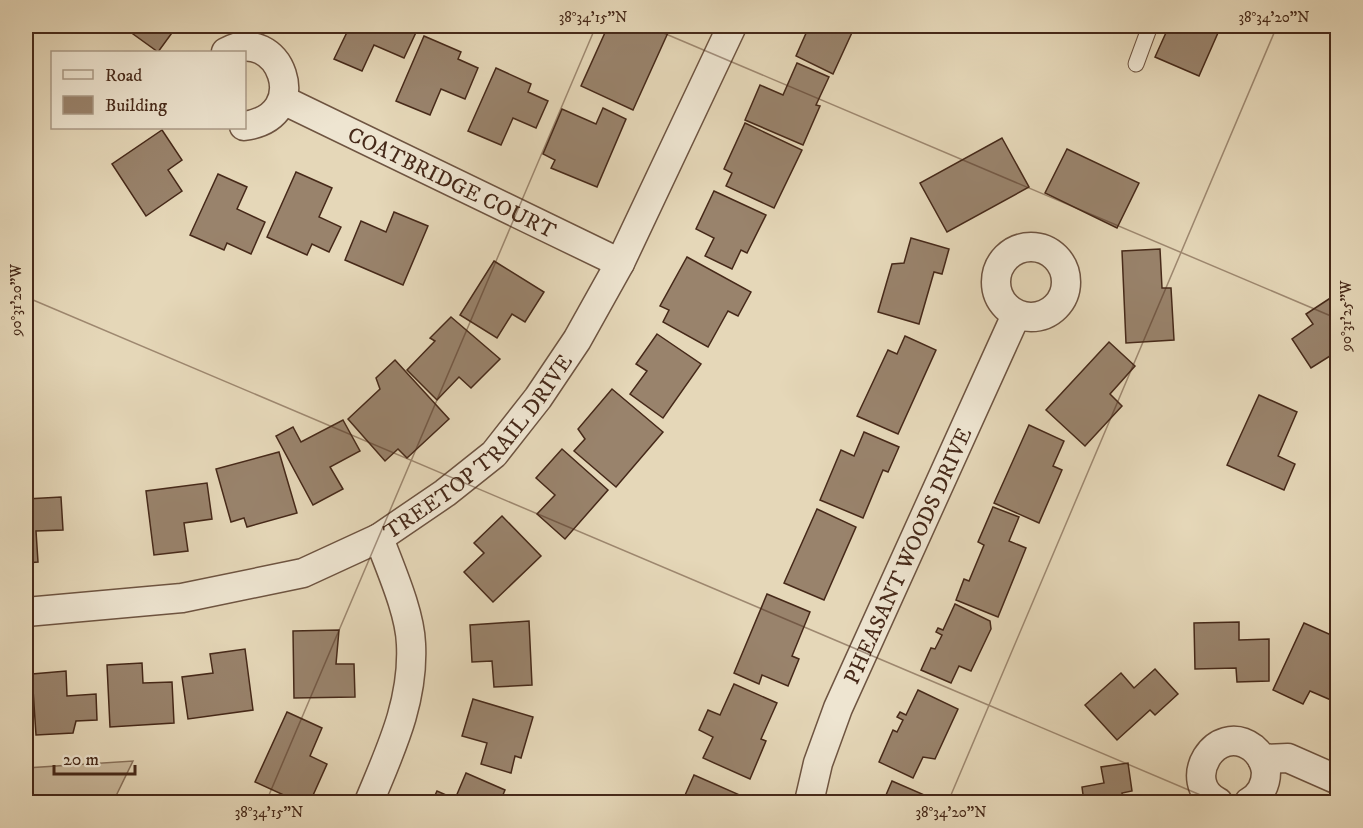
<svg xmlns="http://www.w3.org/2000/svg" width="1363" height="828" font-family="'IM FELL DW Pica',serif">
  <rect width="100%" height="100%" fill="#e5d7b8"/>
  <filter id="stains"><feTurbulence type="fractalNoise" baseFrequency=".00333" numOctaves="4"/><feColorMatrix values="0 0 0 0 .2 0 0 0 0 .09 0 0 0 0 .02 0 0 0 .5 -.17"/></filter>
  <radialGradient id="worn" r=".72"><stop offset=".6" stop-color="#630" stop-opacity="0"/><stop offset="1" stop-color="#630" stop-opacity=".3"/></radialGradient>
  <!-- green -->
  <path fill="#cab99d" stroke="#88715b" stroke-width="1.5" d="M133 761 113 802H26V768Z"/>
  <!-- building -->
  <g fill="#99836c" stroke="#462919" stroke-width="1.5">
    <path d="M122 26H177L158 52Z"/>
    <path d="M350 26H419L404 58 374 45 362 71 334 59Z"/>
    <path d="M608 26H671L633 110 581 86Z"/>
    <path d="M795 26H855L833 74 796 56 807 31Z"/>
    <path d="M1169 26H1221L1199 76 1155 57Z"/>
    <path d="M424 36 461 52 458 59 478 68 465 99 441 89 430 115 396 101Z"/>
    <path d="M797 63 829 77 816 105 820 106 803 145 745 120 760 85 783 95Z"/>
    <path d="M496 68 531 84 528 92 548 101 536 128 513 118 501 145 468 131Z"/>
    <path d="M603 108 626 119 597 187 551 168 555 160 543 154 562 109 596 124Z"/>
    <path d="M745 123 802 150 774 208 726 186 732 173 724 169Z"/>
    <path d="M162 130 182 160 168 170 182 191 146 216 112 164Z"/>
    <path d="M1002 138 1029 187 947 232 920 183Z"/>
    <path d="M1067 149 1139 183 1117 228 1045 193Z"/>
    <path d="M296 172 332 188 319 217 341 227 329 252 312 244 307 255 267 237Z"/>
    <path d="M218 174 247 187 237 209 265 222 251 254 227 243 224 250 190 235Z"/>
    <path d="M714 191 766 215 747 253 741 250 732 269 705 256 714 238 696 229Z"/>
    <path d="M394 212 428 226 403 285 345 260 361 221 386 232Z"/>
    <path d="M911 238 949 249 942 274 934 272 919 324 878 312 892 264 904 263Z"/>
    <path d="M1160 249 1162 288H1171L1174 340 1126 343 1122 251Z"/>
    <path d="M687 257 751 292 738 316 728 311 708 347 663 322 669 310 660 306Z"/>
    <path d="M494 261 544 292 525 322 512 314 497 338 460 315Z"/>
    <path d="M1338 293V351L1311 368 1292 339 1313 324 1306 314Z"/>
    <path d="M451 317 500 359 471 388 459 377 437 400 407 370 435 341 430 338Z"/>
    <path d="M657 334 701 364 663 418 630 394 647 371 636 364Z"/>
    <path d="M905 336 936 350 898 434 857 416 888 350 897 354Z"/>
    <path d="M1109 342 1135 366 1110 394 1122 406 1085 446 1046 410Z"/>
    <path d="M395 360 449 419 407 458 398 449 385 461 348 419 380 389 376 378Z"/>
    <path d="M612 389 663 432 616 487 574 451 585 439 578 429Z"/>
    <path d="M1259 395 1297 412 1278 456 1295 464 1284 490 1227 465Z"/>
    <path d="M343 420 360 451 330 467 343 489 313 505 276 436 293 427 301 442Z"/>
    <path d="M1029 425 1064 441 1053 466 1062 470 1039 523 994 503Z"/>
    <path d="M864 432 899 447 888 472 883 470 863 518 820 500 841 450 854 456Z"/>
    <path d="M562 449 608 490 565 539 537 514 555 495 536 478Z"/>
    <path d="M279 452 297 513 247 527 244 518 231 522 216 469Z"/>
    <path d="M207 483 212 519 184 523 188 551 154 555 146 491Z"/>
    <path d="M61 497 63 530 36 531 38 562 26 563V499Z"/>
    <path d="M993 507 1019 517 1009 541 1026 548 998 617 956 600 964 579 969 581 984 545 978 542Z"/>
    <path d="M817 509 856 527 824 600 784 583Z"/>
    <path d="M502 516 541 556 493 602 464 572 484 553 474 543Z"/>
    <path d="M767 594 810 612 792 656 799 659 788 686 762 675 759 684 734 673Z"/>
    <path d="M955 604 990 621 991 629 971 671 959 666 951 683 921 670 931 648 935 649 942 635 936 632 938 628 943 630Z"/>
    <path d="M529 621 532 685 494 687 492 661 472 662 470 625Z"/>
    <path d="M1239 622V640L1269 639V681L1237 682 1236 668 1195 669 1194 623Z"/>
    <path d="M1304 623 1338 638V703L1310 691 1303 704 1273 690Z"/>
    <path d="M339 630 336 664H354L355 697 294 698 293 631Z"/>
    <path d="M245 649 253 710 188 719 182 677 213 673 210 654Z"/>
    <path d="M142 663 143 683 172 682 174 723 110 727 107 665Z"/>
    <path d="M1155 669 1178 694 1155 715 1150 710 1117 740 1085 705 1121 673 1134 688Z"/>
    <path d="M66 671 67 696 96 694 97 720 76 721 73 733 36 735 32 674Z"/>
    <path d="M734 684 777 703 761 739 766 741 750 779 703 758 713 737 699 730 708 710 720 715Z"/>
    <path d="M918 690 958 709 935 759 923 757 913 778 879 762 893 730 897 732 903 720 897 717 900 712 906 715Z"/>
    <path d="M473 699 533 717 521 758 515 756 511 773 481 764 487 743 462 736Z"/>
    <path d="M287 712 322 728 310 756 327 764 310 802H299L255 782Z"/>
    <path d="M1128 763 1132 791 1122 793 1124 802H1084L1082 787 1104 783 1101 767Z"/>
    <path d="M466 773 505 790 500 802H432L437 791 455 799Z"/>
    <path d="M694 775 742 796 739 802H682Z"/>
    <path d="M892 781 936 800 935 802H883Z"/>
  </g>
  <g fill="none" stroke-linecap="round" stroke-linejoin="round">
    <!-- service casing -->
    <g stroke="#6e5441" stroke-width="17">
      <path id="service" d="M1136 64 1150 26"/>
    </g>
    <!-- minor casing -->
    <g stroke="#6e5441" stroke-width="31">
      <g id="minor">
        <path d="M226 52C279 23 316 116 244 126"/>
        <path id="s1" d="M283 100 620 263"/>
        <circle cx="1031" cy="282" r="35"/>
        <path id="s2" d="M26 612 182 598 303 573 379 538 445 493 494 454 538 398 577 340 620 263 732 26"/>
        <path d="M1262 759 1288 758 1338 780"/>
        <path d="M369 802C390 751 414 702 411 644 410 612 390 568 379 538"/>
        <path id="s3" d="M809 802 818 763 838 708 1016 315"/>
        <path d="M1218 802C1179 783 1215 720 1253 748 1260 754 1265 763 1266 772 1266 785 1260 796 1249 802"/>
      </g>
    </g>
    <!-- service -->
    <use href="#service" stroke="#eee5d1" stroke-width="15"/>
    <!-- minor -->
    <use href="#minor" stroke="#eee5d1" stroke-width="28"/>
  </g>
  <!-- ticks -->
  <path fill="none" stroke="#462919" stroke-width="1.5" stroke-opacity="0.45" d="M647 26 1338 319M26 297 1217 802M266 802 596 26M948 802 1277 26"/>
  <g text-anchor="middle" stroke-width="6" stroke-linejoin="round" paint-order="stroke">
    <!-- street labels -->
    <g font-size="22" fill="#462919" stroke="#eee5d1">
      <text dy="8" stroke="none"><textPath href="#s1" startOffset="188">COATBRIDGE COURT</textPath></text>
      <text dy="8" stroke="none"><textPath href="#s2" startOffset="500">TREETOP TRAIL DRIVE</textPath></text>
      <text dy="8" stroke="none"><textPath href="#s3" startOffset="266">PHEASANT WOODS DRIVE</textPath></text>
    </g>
  </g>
  <!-- margin -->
  <rect width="1363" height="828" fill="none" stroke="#e5d7b8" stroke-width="66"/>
  <!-- legend -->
  <rect x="51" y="51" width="195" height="78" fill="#eee5d1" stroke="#ab9a87" stroke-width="1.5"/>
  <rect x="63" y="70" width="30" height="9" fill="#eee5d1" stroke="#ab9a87" stroke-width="1.5"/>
  <text x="105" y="81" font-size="18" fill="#462919">Road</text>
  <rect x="63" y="96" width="30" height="18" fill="#99836c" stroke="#ab9a87" stroke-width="1.5"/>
  <text x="105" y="111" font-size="18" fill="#462919">Building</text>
  <!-- scale -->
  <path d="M54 765v9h81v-9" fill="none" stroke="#462919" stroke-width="3"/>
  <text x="63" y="765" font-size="18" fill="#462919" stroke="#eee5d1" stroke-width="4.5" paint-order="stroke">20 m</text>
  <rect x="33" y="33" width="1297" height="762" fill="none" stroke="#462919" stroke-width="2"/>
  <g font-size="15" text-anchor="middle" fill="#462919">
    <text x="593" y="22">38°34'15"N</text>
    <text x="1274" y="22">38°34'20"N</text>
    <text transform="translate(16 300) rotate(-90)" y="5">90°31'20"W</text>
    <text transform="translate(1346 316) rotate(-90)" y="5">90°31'25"W</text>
    <text x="269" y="817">38°34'15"N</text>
    <text x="951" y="817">38°34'20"N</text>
  </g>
  <rect width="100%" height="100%" filter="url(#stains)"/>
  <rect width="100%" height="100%" fill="url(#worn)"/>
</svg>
